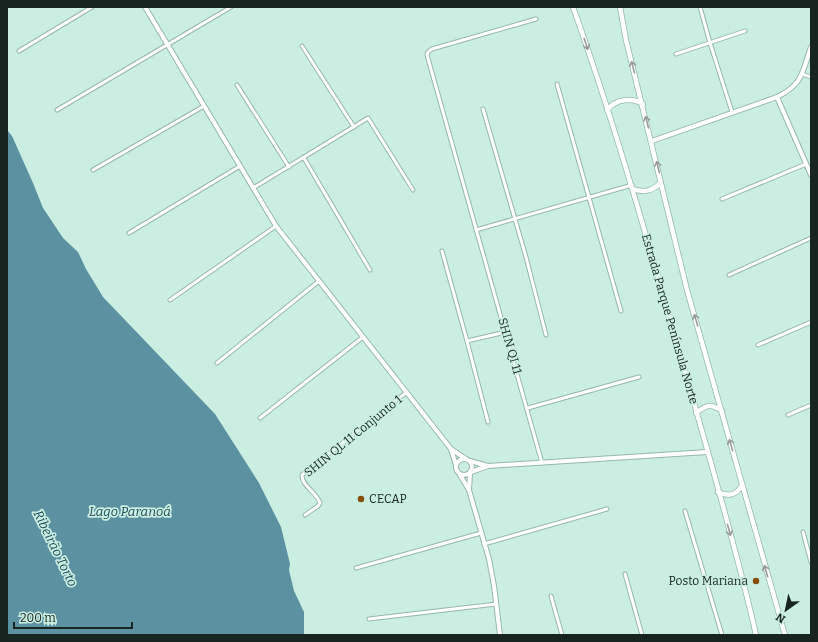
<svg xmlns="http://www.w3.org/2000/svg" width="818" height="642" font-family="Bitter,serif">
  <rect width="100%" height="100%" fill="#caeee2"/>
  <!-- water -->
  <path fill="#5b91a0" d="M7 130 12 136 33 183 43 208 63 238 78 252 86 269 103 297 215 414 259 483 281 527 290 564 289 570 294 591 304 612V635H7Z"/>
  <g fill="none" stroke-linecap="round" stroke-linejoin="round">
    <!-- minor casing -->
    <g stroke="#96b7ad" stroke-width="5">
      <g id="minor">
        <path d="M700 7 710 43 732 112"/>
        <path d="M536 19 432 49 428 52 427 55 542 463"/>
        <path d="M302 46 354 127"/>
        <path d="M19 51 92 7"/>
        <path d="M676 54 745 31"/>
        <path d="M802 74 811 77"/>
        <path d="M557 84 621 311"/>
        <path d="M237 85 289 167"/>
        <path d="M483 109 526 257 546 335"/>
        <path d="M57 110 231 7"/>
        <path d="M304 158 370 270"/>
        <path d="M93 170 204 106"/>
        <path d="M253 188 368 118 413 190"/>
        <path d="M722 199 806 164"/>
        <path d="M476 230 632 185"/>
        <path d="M129 233 240 166"/>
        <path d="M442 251 467 341 488 422"/>
        <path d="M729 275 811 238"/>
        <path d="M170 300 276 226"/>
        <path d="M467 341 506 332"/>
        <path d="M758 345 811 322"/>
        <path d="M217 363 319 281"/>
        <path d="M528 408 639 377"/>
        <path d="M788 415 811 405"/>
        <path d="M260 418 363 337"/>
        <path d="M685 511 722 635"/>
        <path d="M305 515 318 506 320 503C317 493 301 485 302 475L407 392"/>
        <path d="M803 532 811 562"/>
        <path d="M484 544 607 509"/>
        <path d="M356 568 481 533"/>
        <path d="M625 574 642 635"/>
        <path d="M551 596 562 635"/>
        <path d="M369 619 496 604"/>
      </g>
    </g>
    <!-- tertiary casing -->
    <g stroke="#96b7ad" stroke-width="6">
      <g id="tertiary">
        <path d="M145 7 276 226 451 449 466 459"/>
        <path d="M777 97 811 175"/>
        <path d="M652 141 777 97C803 84 802 73 811 47"/>
        <path d="M451 449 456 465"/>
        <circle cx="464" cy="467" r="8"/>
        <path d="M470 461 488 466 707 452"/>
        <path d="M471 472 488 466"/>
        <path d="M460 475 469 490 489 559 494 586 500 635"/>
        <path d="M469 490 470 473"/>
      </g>
    </g>
    <!-- secondary casing -->
    <g stroke="#96b7ad" stroke-width="6">
      <g id="secondary">
        <path d="M573 7C617 130 652 256 688 381 711 465 737 550 756 635"/>
        <path d="M620 7 626 40 687 290 785 635"/>
        <path d="M607 110C616 99 632 97 643 104"/>
        <path d="M633 189C643 193 654 191 661 182"/>
        <path d="M696 413C706 405 711 403 722 411"/>
        <path d="M718 492C728 497 737 495 742 485"/>
      </g>
    </g>
    <!-- minor -->
    <use href="#minor" stroke="#fff" stroke-width="3"/>
    <!-- tertiary -->
    <use href="#tertiary" stroke="#fff" stroke-width="4"/>
    <!-- secondary -->
    <use href="#secondary" stroke="#fff" stroke-width="4.5"/>
  </g>
  <!-- one-way arrows -->
  <defs><path id="oneway-shaft" d="M-6 0H5M1.5-3L5.5 0L1.5 3" fill="none" stroke-width="1.6" stroke-linecap="round" stroke-linejoin="round"/></defs>
  <g stroke="#979c9b">
    <use href="#oneway-shaft" transform="translate(586 44) rotate(71)"/>
    <use href="#oneway-shaft" transform="translate(633 67) rotate(-104)"/>
    <use href="#oneway-shaft" transform="translate(647 122) rotate(-104)"/>
    <use href="#oneway-shaft" transform="translate(658 167) rotate(-103)"/>
    <use href="#oneway-shaft" transform="translate(696 320) rotate(-106)"/>
    <use href="#oneway-shaft" transform="translate(731 445) rotate(-106)"/>
    <use href="#oneway-shaft" transform="translate(729 530) rotate(75)"/>
    <use href="#oneway-shaft" transform="translate(766 571) rotate(-106)"/>
  </g>
  <!-- markers -->
  <g fill="#854f00" stroke="#caeee2" stroke-width="1.5">
    <circle cx="361" cy="499" r="4"/>
    <circle cx="756" cy="581" r="4"/>
  </g>
  <g text-anchor="middle" stroke-width="3.5" stroke-linejoin="round" paint-order="stroke">
    <!-- street labels -->
    <g font-size="12" fill="#172420" stroke="#caeee2">
      <text transform="translate(670 319) rotate(74)" y="4">Estrada Parque Península Norte</text>
      <text transform="translate(510 346) rotate(74)" y="4">SHIN QI 11</text>
      <text transform="translate(353 436) rotate(-39)" y="4">SHIN QL 11 Conjunto 1</text>
    </g>
    <!-- poi labels -->
    <g font-size="12" fill="#172420" stroke="#caeee2" text-anchor="start">
      <text x="369" y="503">CECAP</text>
      <text x="748" y="585" text-anchor="end">Posto Mariana</text>
    </g>
    <!-- water labels -->
    <g font-size="13" font-style="italic" fill="#1d4d5a" stroke="#caeee2">
      <text x="130" y="516">Lago Paranoá</text>
      <text transform="translate(56 548) rotate(64)" y="5">Ribeirão Torto</text>
    </g>
  </g>
  <!-- border -->
  <rect width="818" height="642" fill="none" stroke="#172420" stroke-width="16"/>
  <!-- north arrow -->
  <g transform="translate(786 610) rotate(213)" stroke="#caeee2" stroke-width="3" paint-order="stroke">
  <path d="M0-3L7 15L0 10L-7 15Z" fill="#172420"/>
  <text y="-6" font-size="11" font-weight="bold" text-anchor="middle" fill="#172420">N</text>
  </g>
  <!-- scale -->
  <path d="M14 622v6h118v-6" fill="none" stroke="#172420" stroke-width="2"/>
  <text x="20" y="622" font-size="12" fill="#172420" stroke="#caeee2" stroke-width="3" paint-order="stroke">200 m</text>
</svg>
